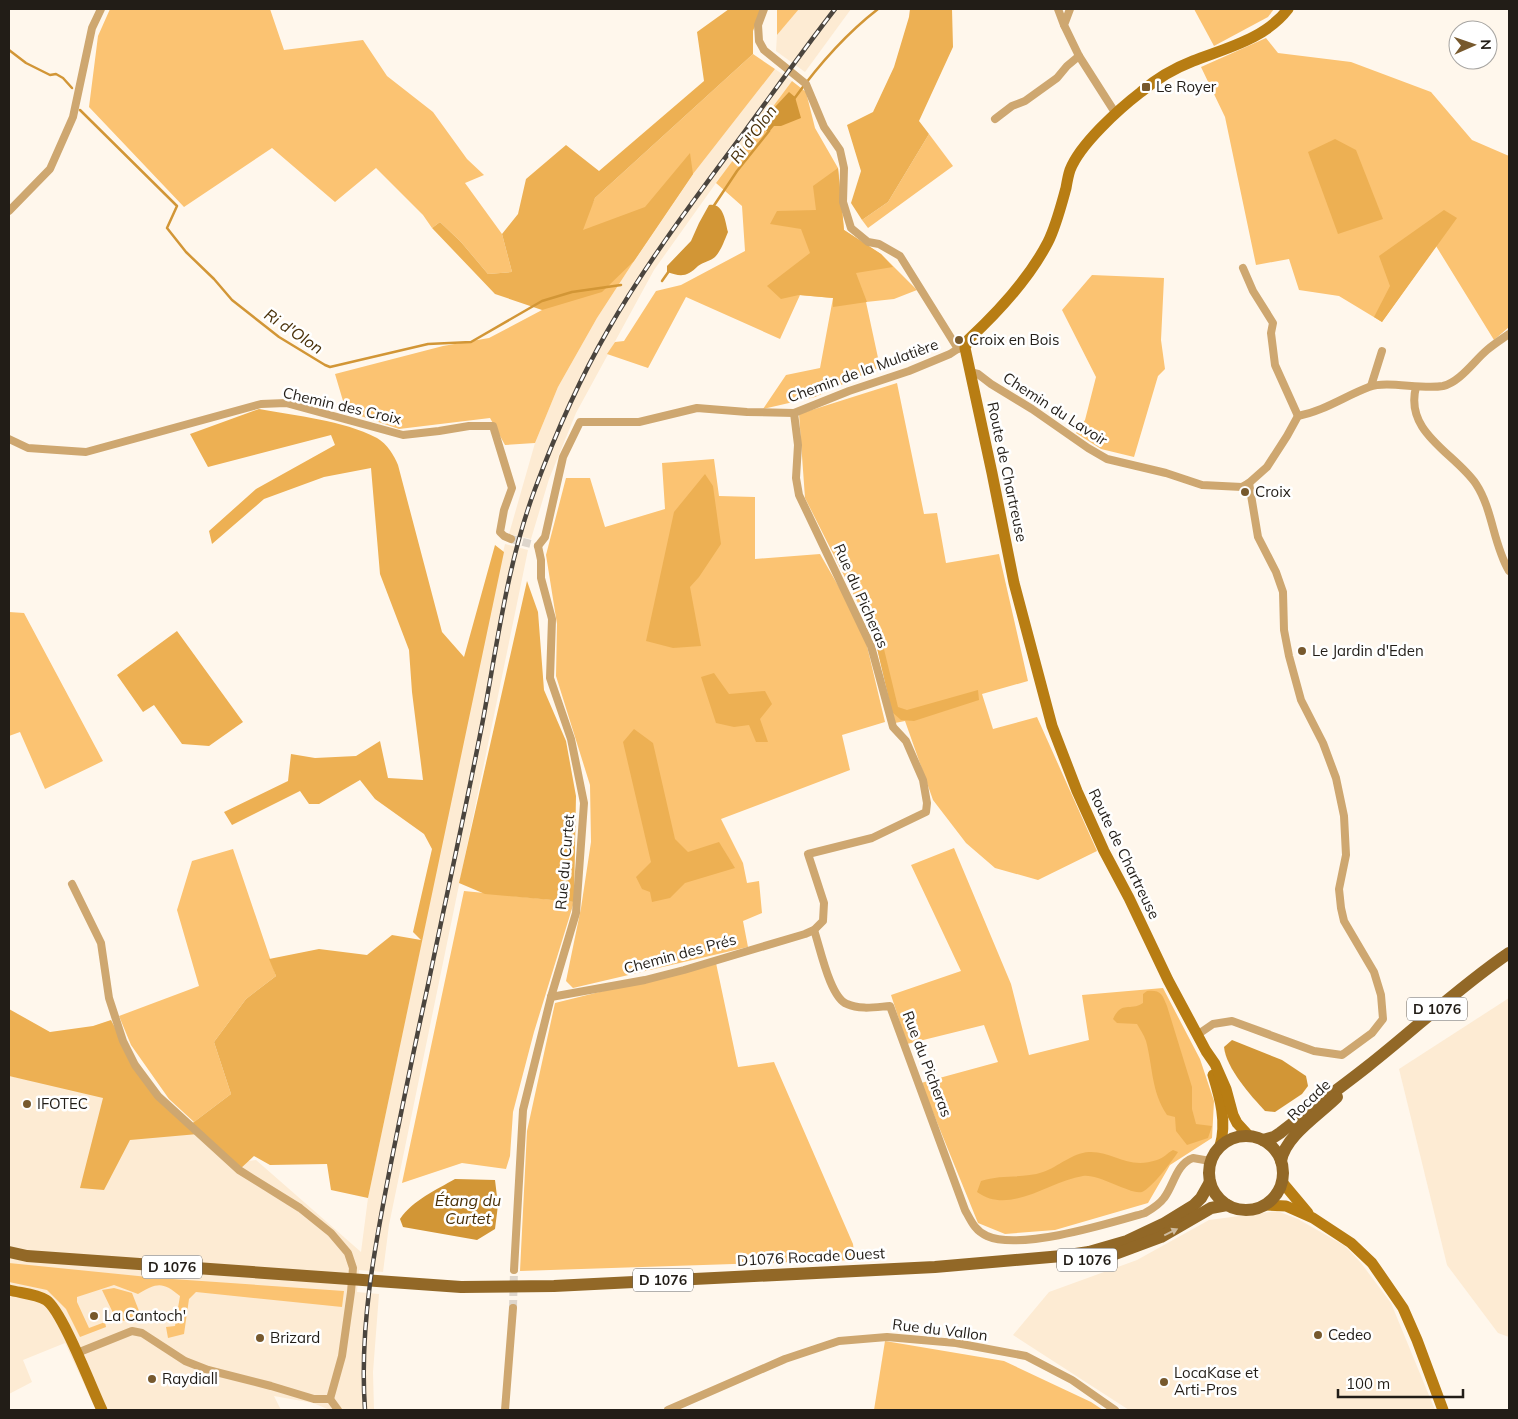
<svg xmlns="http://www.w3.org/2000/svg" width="1518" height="1419" font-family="Mulish,sans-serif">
  <rect width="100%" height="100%" fill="#fff7ec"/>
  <!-- built -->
  <g fill="#fdebd3">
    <path d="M799 9H851L805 72 776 51 777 35Z"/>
    <path d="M775 69 792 81 716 183 654 270 576 413 549 479 531 539 509 534 535 443 558 387 597 318 634 261 693 174Z"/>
    <path d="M505 544 528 550 389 1225 383 1272 359 1270 357 1292 379 1294 373 1372 374 1410H330L313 1403 274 1396 281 1410H96L65 1343 23 1360 32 1382 9 1394V1076L106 1096 200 1131 242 1162 256 1160 361 1252 368 1198 422 940 483 638Z"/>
    <path d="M1509 998V1337L1498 1333 1447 1265 1399 1069Z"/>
    <path d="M1277 1211 1298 1219 1345 1246 1361 1263 1391 1303 1435 1410H1129L1013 1335 1049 1292 1137 1260 1209 1220Z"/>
  </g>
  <!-- green -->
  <g fill="#fbc372">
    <path d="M110 9H270L284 50 363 40 387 76 433 112 467 159 484 175 465 183 502 234 512 272 488 274 461 242 440 222 432 228 423 215 376 168 335 202 272 148 184 207 89 107 98 36Z"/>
    <path d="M777 9H799L777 35Z"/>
    <path d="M1194 9H1274L1268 17 1214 46Z"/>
    <path d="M1266 38 1278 53 1351 62 1431 92 1472 140 1509 156V327L1494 340 1436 246 1382 322 1339 296 1299 290 1289 259 1256 265 1225 117 1201 67Z"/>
    <path d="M753 54 775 69 693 174 634 261 597 318 558 387 535 443 505 445 490 418 399 429 346 411 335 374 443 346 489 338 542 310 595 198Z"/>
    <path d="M792 81 806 92 815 128 838 168 844 230 881 254 917 290 894 299 866 302 880 367 815 397 763 409 786 375 820 368 833 298 800 295 780 339 686 297 648 368 607 354 615 342 624 341 656 291 681 285 745 251 742 206 716 183Z"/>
    <path d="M929 134 953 166 868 228 862 220 888 202Z"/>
    <path d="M1092 275 1164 278 1161 340 1165 369 1158 376 1134 457 1101 449 1076 433 1085 420 1096 377 1062 310Z"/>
    <path d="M897 383 924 514 937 513 946 563 999 554 1028 681 982 694 993 729 1037 717 1097 851 1038 880 995 868 966 843 933 800 905 721 895 723 874 635 805 498 799 414Z"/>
    <path d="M714 459 719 496 755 497V559L820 554 863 629 885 722 842 735 850 770 721 819 743 863 747 883 759 881 762 913 743 921 748 947 573 988 566 981 581 908 591 842 590 785 556 676 557 624 546 555 566 478H590L605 527 665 509 662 463Z"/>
    <path d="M9 612 24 613 103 761 45 789 20 732 9 736Z"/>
    <path d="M954 848 1011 984 1029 1055 1089 1040 1082 995 1163 988 1200 1059 1214 1101 1212 1138 1170 1165 1148 1203 1055 1230 1005 1234 978 1223 921 1083 998 1062 984 1025 907 1044 891 995 961 971 911 865Z"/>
    <path d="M233 849 276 976 246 999 214 1042 231 1094 194 1122 169 1099 131 1045 119 1016 199 986 177 910 192 861Z"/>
    <path d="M464 891 574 902 534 1032 513 1112 510 1156 506 1169 462 1163 402 1183Z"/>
    <path d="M716 963 738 1067 774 1062 853 1244 855 1260 520 1271 527 1131 555 1003Z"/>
    <path d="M9 1263 158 1278 344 1291 342 1307 196 1292 189 1299 184 1334 168 1338 166 1327 175 1326 180 1296C162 1281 157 1283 138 1294L114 1285 77 1297V1302L89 1328 105 1322 106 1327 80 1337 66 1309 47 1290 9 1282Z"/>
    <path d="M114 1288 132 1293 141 1316 119 1322 117 1319 109 1322 115 1317 102 1290Z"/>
    <path d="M885 1341 1004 1361 1091 1402 1103 1410H874Z"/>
  </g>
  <!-- forest -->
  <g fill="#edb053">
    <path d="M729 9H761L753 31V54L595 198 583 230 645 207 690 153 693 174 634 261 602 292 542 310 495 294 432 228 440 222 461 242 488 274 512 272 502 234 518 214 526 179 566 145 599 171 704 81 697 32Z"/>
    <path d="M910 9H952L953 47 919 121 929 134 888 202 862 220 851 203 861 171 847 125 873 112 894 67 909 17Z"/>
    <path d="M1335 139 1356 150 1383 219 1338 234 1308 152Z"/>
    <path d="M838 168 844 230 881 254 893 267 856 273 867 302 833 307V298L799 295 781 299 767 286 810 253 801 229 770 224 777 211 816 210 813 186Z"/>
    <path d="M1444 210 1457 218 1382 322 1374 317 1390 286 1379 256Z"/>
    <path d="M259 409C297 416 342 420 377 438 387 444 394 455 398 465L442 632 464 657 495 545 504 552 368 1198 331 1190 327 1164 270 1165 254 1156 239 1170 198 1134 130 1140 104 1190 80 1188 103 1098 9 1076V1009L50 1032 93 1026 111 1020 138 1072 190 1125 231 1094 214 1042 246 999 276 976 269 959 319 949 367 955 392 935 421 940 413 932 432 849 424 834 375 799 360 780 319 804H309L300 791 232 825 224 812 288 781 291 754 315 758 356 756 380 741 388 778 423 780 412 692 409 650 380 574 371 468 324 477 264 499 212 544 209 531 256 489 335 445 331 435 208 467 190 434Z"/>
    <path d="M705 474 713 486 721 544 699 577 690 587 701 646 673 648 646 641 674 512Z"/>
    <path d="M527 581 538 612 544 690 566 741 576 796 574 902 485 894 459 883Z"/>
    <path d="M177 631 243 722 209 746 182 744 154 705 143 712 117 675Z"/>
    <path d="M876 644 883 645 898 707 907 710 978 690 979 700 914 721 901 720 892 712Z"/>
    <path d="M714 673 729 694 765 691 772 704 760 719 768 742H756L749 725 734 727 716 723 701 677Z"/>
    <path d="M634 729 653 743 675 839 688 852 719 842 735 868 685 883 670 898 652 902 650 892 642 889 636 877 651 862 623 742Z"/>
    <path d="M1147 991C1161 990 1162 994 1167 1006L1192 1087V1109L1196 1124 1212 1126 1208 1138 1187 1145 1176 1131 1175 1117 1167 1115C1151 1091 1153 1067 1146 1041 1144 1035 1140 1029 1137 1024L1117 1023 1113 1019C1122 1000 1129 1012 1143 1003V994Z"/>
    <path d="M1173 1150 1178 1152C1172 1161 1152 1188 1142 1192 1130 1195 1100 1174 1083 1176 1049 1181 1010 1216 977 1192L981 1181C1001 1174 1023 1179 1043 1172 1058 1167 1072 1153 1089 1152 1114 1151 1127 1170 1157 1160 1164 1158 1167 1153 1173 1150Z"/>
  </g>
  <!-- water -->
  <g fill="#d29636">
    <path d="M789 92 795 97 801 118 781 126H774L769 132 762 129 774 108Z"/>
    <path d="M709 205C724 203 725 221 728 232 725 239 721 251 715 257 711 261 703 262 698 266 687 277 681 277 667 272V266L691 241 699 223Z"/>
    <path d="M1232 1040 1282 1060 1306 1076 1308 1086 1302 1094 1275 1112 1265 1111C1251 1096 1226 1068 1224 1047Z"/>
    <path d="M455 1179 495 1180 498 1205 495 1229 477 1240 403 1227 400 1219C413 1200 436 1190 455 1179Z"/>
  </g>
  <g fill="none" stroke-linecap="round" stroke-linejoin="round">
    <!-- stream -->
    <g stroke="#d29636" stroke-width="2.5">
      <path d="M9 50 26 63 50 75 56 74 63 78 72 88"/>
      <path d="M794 99C817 67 847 33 878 9"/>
      <path d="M80 110 177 206 167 228 186 252 214 279 232 300 279 337 325 365 330 367 428 344 471 342 542 301 572 292 621 285"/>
      <path d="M713 207 737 171 769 131"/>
      <path d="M662 281 669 271"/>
    </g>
    <!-- street-tunnel -->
    <g stroke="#ded6cc" stroke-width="8" stroke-dasharray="8 4" stroke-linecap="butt">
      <path d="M511 539 531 544"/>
      <path d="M513 1308 514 1270"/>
    </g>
    <!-- street -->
    <g stroke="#cea770" stroke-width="8">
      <path d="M764 9 758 25 759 41 764 50 806 84 824 127 840 150 844 168 843 202 851 228 868 242 879 244 900 256 958 349"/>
      <path d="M1058 9 1064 25"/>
      <path d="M1070 9 1064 25 1079 56 1116 114"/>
      <path d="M995 119 1012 106 1025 101 1057 78 1067 66 1079 56"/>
      <path d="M9 211 50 169 73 117 92 28 101 9"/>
      <path d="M1243 268 1253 291 1273 323 1271 333 1275 365 1298 416"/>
      <path d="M970 372 978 374 991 384 1032 409 1088 448 1107 459 1166 473 1202 485 1242 487 1249 483 1267 467 1287 436 1298 416C1324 411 1345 396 1369 387 1387 380 1421 390 1443 386 1460 382 1474 361 1487 350 1494 344 1502 339 1509 334"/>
      <path d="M1371 386 1382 351"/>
      <path d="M1416 387C1404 433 1455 453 1476 484 1493 510 1493 544 1509 571"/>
      <path d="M9 439 28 448 86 452 261 404 286 403 403 435 439 431 469 426H493L512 488 504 510 500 532 504 536 511 539"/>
      <path d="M538 546 545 537 563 457 580 422H639L697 408 747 412 794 413 849 391 909 371 950 354 959 348H965"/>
      <path d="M72 884 101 943 109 998 123 1041 135 1065 158 1096 239 1170 300 1208 331 1233 348 1253 353 1268 351 1292 342 1356 330 1399"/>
      <path d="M814 930C820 947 830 998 847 1004 860 1010 876 1007 890 1006L965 1210C971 1221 975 1231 987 1236 1020 1251 1110 1223 1145 1213 1152 1209 1159 1205 1164 1198 1174 1185 1176 1164 1193 1158L1210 1161"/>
      <path d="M551 997 645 980 684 970 805 934 814 930 823 921 824 903 808 854 872 838 926 812 927 803 923 780 906 741 893 727 871 646 799 495 796 478 798 445 794 413"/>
      <path d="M1197 1035 1213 1024 1232 1021 1314 1051 1342 1055 1372 1033 1383 1019 1381 995 1374 972 1344 921 1341 908 1339 889 1346 855 1344 816 1336 778 1323 743 1301 700 1289 656 1284 630 1283 592 1276 572 1258 537 1249 483"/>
      <path d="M514 1270 523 1110 551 997 576 913 584 803 571 739 550 678 552 619 541 578V560L538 546"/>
      <path d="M77 1353 132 1331 142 1333 185 1361 208 1370 271 1386 314 1399H330"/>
      <path d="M330 1399 338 1410"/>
      <path d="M505 1410 513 1308"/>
      <path d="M668 1410 785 1359 839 1341 887 1337 956 1343 1026 1356 1072 1380 1115 1410"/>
    </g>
    <!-- secondary -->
    <g stroke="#b87d13" stroke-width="11">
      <path d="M1213 1075C1220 1098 1227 1122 1220 1146"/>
      <path d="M1248 1135 1237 1123 1233 1115 1226 1089 1215 1064 1206 1051 1168 980 1129 898 1104 851 1077 791 1052 726 1014 583 992 473 965 348 969 339C998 312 1030 277 1048 242 1056 226 1061 206 1066 188 1067 182 1068 176 1070 170 1080 144 1119 109 1141 92 1156 79 1175 68 1193 61 1226 48 1265 39 1288 9"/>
      <path d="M1282 1182 1308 1213"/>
      <path d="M1265 1205 1286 1206 1313 1218 1351 1243 1372 1263 1403 1308 1417 1340 1443 1410"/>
      <path d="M9 1290C20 1293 36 1294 46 1300 62 1310 92 1389 102 1410"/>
    </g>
    <!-- primary -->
    <g stroke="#926827" stroke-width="12">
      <circle cx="1246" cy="1173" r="37"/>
      <path d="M1263 1140 1274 1137 1280 1133C1309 1110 1339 1089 1368 1066 1415 1029 1459 987 1509 953"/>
      <path d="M1281 1161C1285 1136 1319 1115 1337 1097"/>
      <path d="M9 1252 27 1256 461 1287 554 1286 935 1267 1062 1256 1089 1252 1127 1241 1163 1224 1194 1205 1201 1198 1210 1182"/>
      <path d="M1110 1256 1161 1237 1211 1208 1227 1205"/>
    </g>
    <!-- rail casing -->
    <g stroke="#4b453e" stroke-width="4.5">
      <path id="rail" d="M365 1410C359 1326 375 1245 391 1163 403 1103 415 1044 428 985 446 898 465 812 482 725 497 646 507 564 535 489 555 435 579 380 608 330 648 260 697 196 745 131 775 90 804 49 835 9"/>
    </g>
    <!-- rail -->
    <use href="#rail" stroke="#fff" stroke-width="2.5" stroke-dasharray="8" stroke-linecap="butt"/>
  </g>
  <!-- one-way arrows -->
  <defs><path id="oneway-solid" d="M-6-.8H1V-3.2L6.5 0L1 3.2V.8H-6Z" transform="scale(1.25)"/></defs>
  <use fill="#cebb9e" href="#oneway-solid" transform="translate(1171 1232) rotate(-26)"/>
  <!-- markers -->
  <g fill="#77592d" stroke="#fff" stroke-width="2">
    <rect x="1141" y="82" width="10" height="10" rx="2.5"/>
    <circle cx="959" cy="340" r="5"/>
    <circle cx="1245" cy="492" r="5"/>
    <circle cx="1302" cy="651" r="5"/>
    <circle cx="27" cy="1104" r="5"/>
    <circle cx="94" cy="1316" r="5"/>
    <circle cx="1318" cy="1335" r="5"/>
    <circle cx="260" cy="1338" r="5"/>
    <circle cx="152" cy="1379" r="5"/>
    <circle cx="1164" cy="1382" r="5"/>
  </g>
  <g text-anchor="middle" stroke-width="5" stroke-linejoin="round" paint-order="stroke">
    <!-- shield labels -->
    <g fill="#fff" stroke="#64615d" stroke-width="1">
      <rect x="1407" y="997.5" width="60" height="23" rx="4"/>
      <rect x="1057" y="1248.5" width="60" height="23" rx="4"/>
      <rect x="142" y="1255.5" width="60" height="23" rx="4"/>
      <rect x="633" y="1268.5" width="60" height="23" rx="4"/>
    </g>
    <g font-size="14" font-weight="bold" fill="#221d17">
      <text x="1437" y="1014">D 1076</text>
      <text x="1087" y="1265">D 1076</text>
      <text x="172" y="1272">D 1076</text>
      <text x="663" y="1285">D 1076</text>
    </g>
    <!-- poi labels -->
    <g font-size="15" fill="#221d17" stroke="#fff" text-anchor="start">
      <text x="1156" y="92">Le Royer</text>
      <text x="969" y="345">Croix en Bois</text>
      <text x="1255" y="497">Croix</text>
      <text x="1312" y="656">Le Jardin d'Eden</text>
      <text x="37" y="1109">IFOTEC</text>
      <text x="104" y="1321">La Cantoch'</text>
      <text x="1328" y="1340">Cedeo</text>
      <text x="270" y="1343">Brizard</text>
      <text x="1174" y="1378">LocaKase et<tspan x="1174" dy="17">Arti-Pros</tspan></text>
      <text x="162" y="1384">Raydiall</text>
    </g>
    <!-- street labels -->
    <g font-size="15" fill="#221d17" stroke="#fff">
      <text transform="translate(863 371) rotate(-20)" y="5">Chemin de la Mulatière</text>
      <text transform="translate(342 406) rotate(13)" y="5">Chemin des Croix</text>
      <text transform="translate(1055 409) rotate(33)" y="5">Chemin du Lavoir</text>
      <text transform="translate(1007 472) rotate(78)" y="5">Route de Chartreuse</text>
      <text transform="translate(861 596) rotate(66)" y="5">Rue du Picheras</text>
      <text transform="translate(1124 854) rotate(64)" y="5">Route de Chartreuse</text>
      <text transform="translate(565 862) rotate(-85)" y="5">Rue du Curtet</text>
      <text transform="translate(680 954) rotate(-15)" y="5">Chemin des Prés</text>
      <text transform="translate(927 1064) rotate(69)" y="5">Rue du Picheras</text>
      <text transform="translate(1309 1100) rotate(-43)" y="5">Rocade</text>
      <text transform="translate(811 1257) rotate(-3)" y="5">D1076 Rocade Ouest</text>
      <text transform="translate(940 1330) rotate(7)" y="5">Rue du Vallon</text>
    </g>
    <!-- water labels -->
    <g font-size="16" font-style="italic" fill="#4a3109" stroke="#fff">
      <text transform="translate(753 134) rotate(-54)" y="6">Ri d'Olon</text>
      <text transform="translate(294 331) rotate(34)" y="6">Ri d'Olon</text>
      <text x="468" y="1206">Étang du<tspan x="468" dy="18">Curtet</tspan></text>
    </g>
  </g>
  <!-- border -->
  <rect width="1518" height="1419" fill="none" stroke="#221d17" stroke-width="20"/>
  <!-- north arrow -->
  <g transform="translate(1473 45) rotate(88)"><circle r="24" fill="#ffffff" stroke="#a7a5a2"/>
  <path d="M0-4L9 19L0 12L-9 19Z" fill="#77592d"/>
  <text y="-8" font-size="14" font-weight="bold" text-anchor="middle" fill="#221d17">N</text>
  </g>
  <!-- scale -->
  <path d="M1338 1389v8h125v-8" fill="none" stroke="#221d17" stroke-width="2.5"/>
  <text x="1346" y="1389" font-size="15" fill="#221d17" stroke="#ffffff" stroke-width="4" paint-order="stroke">100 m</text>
</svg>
